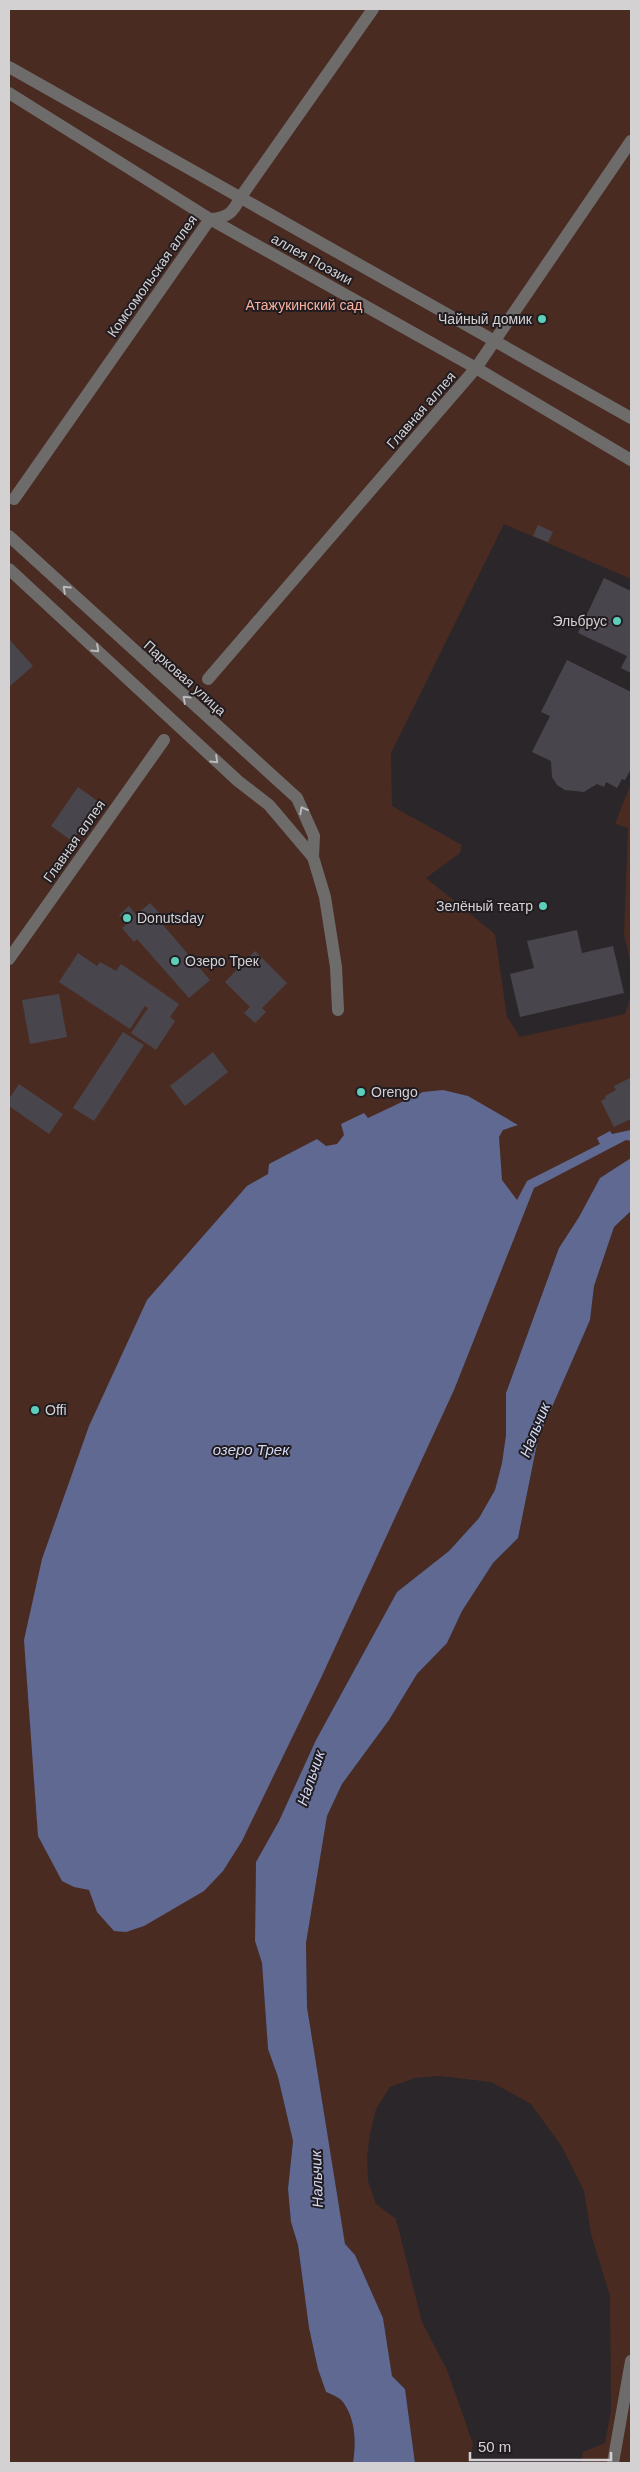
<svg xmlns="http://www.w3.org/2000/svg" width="640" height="2472" font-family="Arial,sans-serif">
  <rect width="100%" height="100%" fill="#2b262a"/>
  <!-- green -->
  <g fill="#4a2b22">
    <path d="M9 9H631V579L504 524 391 753 392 806 462 845 460 853 426 878 495 934 507 1017 520 1037 625 1014 631 996V1158L600 1178 579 1217 559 1248 506 1393V1435L502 1463 495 1490 479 1518 449 1551 397 1592 316 1740 279 1821 256 1862 255 1941 262 1963 268 2049 278 2077 293 2141 288 2189 291 2222 298 2245 309 2328 318 2369 326 2392C331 2394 339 2397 343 2402 356 2420 356 2443 353 2463H9Z"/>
    <path d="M631 783V966L624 934 628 828 615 824Z"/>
    <path d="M631 1211V2463H581L583 2452 605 2443 611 2410 610 2296 591 2234 584 2191 562 2147 531 2104 491 2082 439 2076 415 2078 390 2087 376 2109 370 2134 367 2157 368 2181 376 2204 396 2219 422 2322 447 2370 473 2444 469 2463H415L405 2389 392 2376 383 2318 355 2255 345 2245 307 2007 306 1943 327 1816 342 1784 389 1720 417 1674 447 1643 462 1611 493 1563 518 1538 538 1439 590 1320 594 1286 614 1227Z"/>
  </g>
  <!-- water -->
  <g fill="#5f6991">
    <path d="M443 1090 468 1096 518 1125 503 1130 499 1137 502 1180 517 1200 527 1181 600 1144 597 1138 610 1131 612 1134 631 1130V1141L626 1140 534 1188 454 1390 320 1680 242 1841 223 1871 204 1891 144 1926 126 1932 114 1931 97 1912 89 1890 74 1887 62 1881 38 1836 24 1640 42 1559 89 1426 147 1300 247 1186 268 1174 269 1164 317 1139 326 1146 337 1144 344 1135 341 1124 364 1113 368 1118 423 1092Z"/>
    <path d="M631 1158V1211L614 1227 594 1286 590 1320 538 1439 518 1538 493 1563 462 1611 447 1643 417 1674 389 1720 342 1784 327 1816 306 1943 307 2007 345 2244 355 2255 383 2318 392 2376 405 2389 415 2463H353C356 2443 356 2420 343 2402 339 2397 331 2394 326 2392L318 2369 309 2328 298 2245 291 2222 288 2189 293 2141 278 2077 268 2049 262 1963 255 1941 256 1862 279 1821 316 1740 397 1592 449 1551 479 1518 495 1490 502 1463 506 1435V1393L559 1248 579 1217 600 1178Z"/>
  </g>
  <!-- building -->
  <g fill="#48464c">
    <path d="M538 525 553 532 548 542 533 536Z"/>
    <path d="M604 578 631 591V673L621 668 627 656 578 633Z"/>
    <path d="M9 639 33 666 9 687Z"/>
    <path d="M567 660 631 692V769L625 780 622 779 617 788 606 782 604 787 597 784 584 792 565 790 557 785 552 777 551 761 532 752 550 716 541 712Z"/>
    <path d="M78 787 99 802 72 841 51 826Z"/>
    <path d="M150 903 162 916 158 919 210 980 189 998 137 939 134 942 122 928 127 924 119 915 129 906 136 915Z"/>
    <path d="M577 930 582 953 613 946 624 993 520 1017 510 974 534 968 527 941Z"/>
    <path d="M255 951 287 983 262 1008 266 1012 255 1023 244 1013 250 1007 225 982Z"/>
    <path d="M78 953 97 966 100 962 116 971 121 964 179 1004 170 1017 175 1021 156 1050 131 1033 148 1008 145 1006 130 1029 59 982Z"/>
    <path d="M59 994 67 1037 30 1044 22 1000Z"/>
    <path d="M123 1032 144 1045 94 1121 73 1108Z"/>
    <path d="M213 1052 228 1072 185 1106 170 1086Z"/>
    <path d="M630 1078 631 1119 614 1127 601 1101 606 1098 605 1096 616 1090 614 1086Z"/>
    <path d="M19 1084 63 1114 49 1134 9 1106V1099Z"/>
  </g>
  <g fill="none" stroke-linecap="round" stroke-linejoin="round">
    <!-- minor -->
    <g stroke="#6e6b6b" stroke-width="12">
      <path d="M9 67 631 418"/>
      <path d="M9 93 210 219 476 368 631 460"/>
      <path d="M14 499 210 219C227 218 233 213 240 198L373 9"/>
      <path d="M9 536 297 798 314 836 313 857 325 897 336 967 338 1010"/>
      <path d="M9 569 238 781 269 805 313 857"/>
      <path d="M208 679 476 368 631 141"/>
      <path d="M9 959 164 740"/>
      <path d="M613 2463 631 2361"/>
    </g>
  </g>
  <!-- one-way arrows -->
  <defs><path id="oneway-chevron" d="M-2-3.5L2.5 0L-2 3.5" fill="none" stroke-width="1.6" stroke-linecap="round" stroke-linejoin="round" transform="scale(1.25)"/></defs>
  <g stroke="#bab8b9">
    <use href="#oneway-chevron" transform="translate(66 589) rotate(-137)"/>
    <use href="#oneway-chevron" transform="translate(96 649) rotate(43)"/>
    <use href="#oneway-chevron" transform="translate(186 699) rotate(-137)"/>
    <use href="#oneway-chevron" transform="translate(215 760) rotate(43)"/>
    <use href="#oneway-chevron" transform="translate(303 810) rotate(-118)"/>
  </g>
  <!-- markers -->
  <g fill="#5cceba" stroke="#211c20" stroke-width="2">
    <circle cx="542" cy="319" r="5"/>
    <circle cx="617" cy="621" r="5"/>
    <circle cx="543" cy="906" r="5"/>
    <circle cx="127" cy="918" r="5"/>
    <circle cx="175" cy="961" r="5"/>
    <circle cx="361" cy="1092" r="5"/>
    <circle cx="35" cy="1410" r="5"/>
  </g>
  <g text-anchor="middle" stroke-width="4" stroke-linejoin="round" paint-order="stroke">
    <!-- street labels -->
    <g font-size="14" fill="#d4d1d3" stroke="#211c20">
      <text transform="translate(312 259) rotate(29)" y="5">аллея Поэзии</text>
      <text transform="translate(152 276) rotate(-55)" y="5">Комсомольская аллея</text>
      <text transform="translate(421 410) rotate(-49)" y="5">Главная аллея</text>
      <text transform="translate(185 678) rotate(42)" y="5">Парковая улица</text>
      <text transform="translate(74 841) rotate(-55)" y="5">Главная аллея</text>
    </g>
    <!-- park labels -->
    <g font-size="14" fill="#fdb19d" stroke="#211c20">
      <text x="304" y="310">Атажукинский сад</text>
    </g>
    <!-- poi labels -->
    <g font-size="14" fill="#d4d1d3" stroke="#211c20" text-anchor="start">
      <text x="532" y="324" text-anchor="end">Чайный домик</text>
      <text x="607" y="626" text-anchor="end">Эльбрус</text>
      <text x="533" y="911" text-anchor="end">Зелёный театр</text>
      <text x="137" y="923">Donutsday</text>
      <text x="185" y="966">Озеро Трек</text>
      <text x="371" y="1097">Orengo</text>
      <text x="45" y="1415">Offi</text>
    </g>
    <!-- water labels -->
    <g font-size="15" font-style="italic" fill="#d2daf5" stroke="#211c20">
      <text transform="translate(535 1430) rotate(-68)" y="5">Нальчик</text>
      <text x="251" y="1455">озеро Трек</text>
      <text transform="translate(311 1778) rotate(-71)" y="5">Нальчик</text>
      <text transform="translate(317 2179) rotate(-92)" y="5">Нальчик</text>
    </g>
  </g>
  <!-- border -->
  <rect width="640" height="2472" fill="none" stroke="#d4d1d3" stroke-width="20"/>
  <!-- scale -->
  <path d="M470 2452v8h141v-8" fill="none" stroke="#d4d1d3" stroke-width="2.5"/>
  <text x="478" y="2452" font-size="15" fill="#d4d1d3" stroke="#211c20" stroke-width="4" paint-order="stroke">50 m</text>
</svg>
